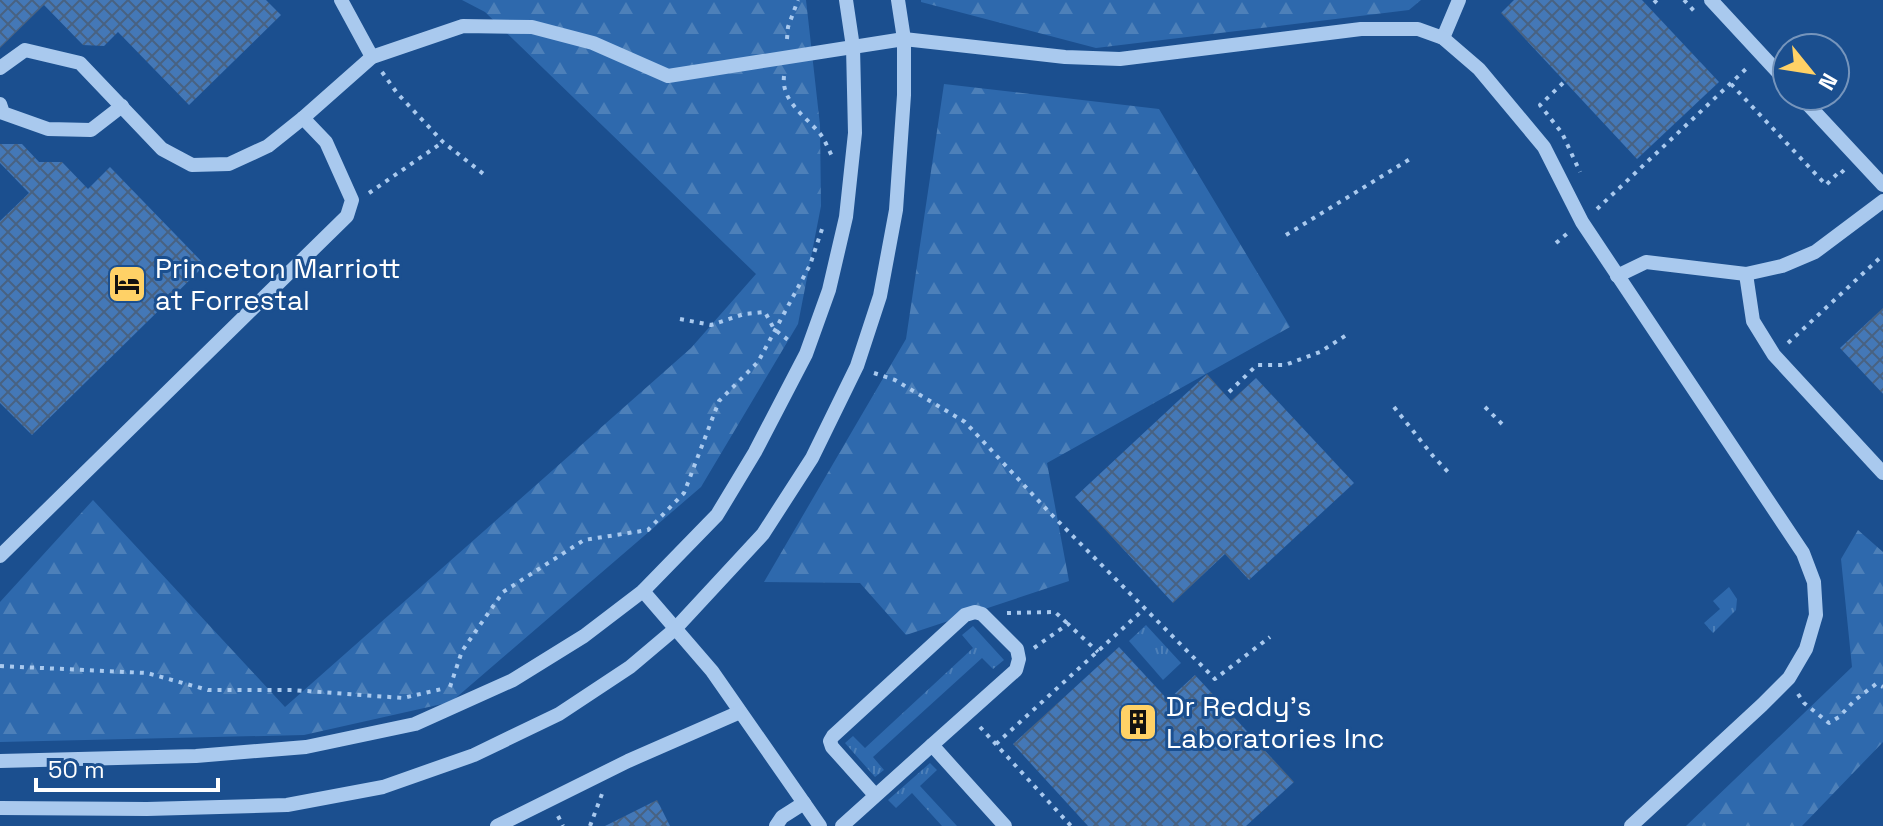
<svg xmlns="http://www.w3.org/2000/svg" width="1883" height="826" font-family="'Space Grotesk',sans-serif">
  <defs>
    <pattern id="grass-tufts" width="24" height="20" patternUnits="userSpaceOnUse" patternTransform="scale(2)"><rect width="24" height="20" fill="#2e69ad"/><path d="M3 7l-1-3M5 7V3M7 7l1-3M15 17l-1-3M17 17v-4M19 17l1-3" fill="none" stroke="#4d80b9"/></pattern>
    <pattern id="forest-firs" width="22" height="20" patternUnits="userSpaceOnUse" patternTransform="scale(2)"><rect width="22" height="20" fill="#2e69ad"/><path d="M5 1l3.5 6h-7zM16 11l3.5 6h-7z" fill="#4d80b9"/></pattern>
    <pattern id="building-cross-hatch" width="8" height="8" patternUnits="userSpaceOnUse" patternTransform="scale(2)"><rect width="8" height="8" fill="#4478b7"/><path d="M0 0l8 8M0 8l8-8" fill="none" stroke="#486282"/></pattern>
  </defs>
  <rect width="100%" height="100%" fill="#1b4f8f"/>
  <!-- grass -->
  <g fill="url(#grass-tufts)">
    <path d="M1729 587 1737 599 1736 610 1713 633 1704 623 1720 609 1713 601Z"/>
    <path d="M1146 625 1181 663 1163 680 1129 641Z"/>
    <path d="M973 626 1004 660 993 669 982 658 873 757 884 770 875 777 845 743 853 736 865 748 973 648 962 635Z"/>
    <path d="M930 763 937 770 920 786 957 826H942L912 793 896 808 888 800Z"/>
  </g>
  <!-- forest -->
  <g fill="url(#forest-firs)">
    <path d="M462 0H806L820 125 821 206 798 324 701 487 451 702 304 735 0 742V602L93 500 285 707 691 348 756 274 485 12Z"/>
    <path d="M921 0H1421L1409 10 1096 48 921 2Z"/>
    <path d="M944 84 1159 109 1290 327 1047 463 1069 581 906 635 860 583 764 582 906 339Z"/>
    <path d="M1858 530 1883 552V742L1802 826H1686L1852 667 1841 559Z"/>
  </g>
  <!-- building -->
  <g fill="url(#building-cross-hatch)">
    <path d="M0 0H266L281 15 189 105 118 32 104 46 83 45 44 5 0 48Z"/>
    <path d="M1514 0H1642L1719 82 1637 159 1501 13Z"/>
    <path d="M0 144H22L39 162H62L88 189 110 167 205 265 32 435 0 403V221L29 193 0 163Z"/>
    <path d="M1883 308V394L1840 348Z"/>
    <path d="M1207 374 1231 401 1256 378 1354 483 1249 580 1225 554 1173 603 1075 497Z"/>
    <path d="M1119 647 1168 700 1195 675 1294 782 1246 826H1088L1013 744Z"/>
    <path d="M657 800 670 826H605Z"/>
  </g>
  <g fill="none" stroke-linecap="round" stroke-linejoin="round">
    <!-- path -->
    <g stroke="#a9c9ee" stroke-width="4" stroke-dasharray="4 6" stroke-linecap="butt">
      <path d="M1684 0 1695 12"/>
      <path d="M1654 3 1657 0"/>
      <path d="M787 39 788 27 798 0"/>
      <path d="M382 72 397 93 443 142 486 176"/>
      <path d="M784 76C781 102 806 116 821 135 826 142 829 151 833 158"/>
      <path d="M1563 83 1540 105 1562 133 1580 172"/>
      <path d="M1731 84 1826 185 1841 170 1844 173"/>
      <path d="M369 193 443 142"/>
      <path d="M1597 209 1748 67"/>
      <path d="M1286 235 1410 159"/>
      <path d="M1556 243 1569 232"/>
      <path d="M680 319 711 325 744 314 765 312 774 329 792 343"/>
      <path d="M1788 343 1883 255"/>
      <path d="M874 373 895 380 965 422 1049 512 1215 679 1270 637"/>
      <path d="M1229 392 1257 365H1285L1320 352 1348 334"/>
      <path d="M1394 407 1433 456 1449 473"/>
      <path d="M1485 407 1503 425"/>
      <path d="M1007 613 1055 612 1068 624"/>
      <path d="M1034 648 1068 624 1098 652"/>
      <path d="M0 666 147 673 208 690H292L403 698 442 689"/>
      <path d="M450 687 462 651 503 592 584 540 648 530 684 493 719 401 758 362 810 265 822 229"/>
      <path d="M1798 694 1804 703 1829 723 1839 717 1855 700 1876 684 1883 687"/>
      <path d="M980 727 1071 826"/>
      <path d="M996 744 1144 609"/>
      <path d="M558 816 563 826"/>
      <path d="M590 826 602 794"/>
    </g>
    <!-- minor -->
    <g stroke="#a9c9ee" stroke-width="14">
      <path d="M341 0 372 57"/>
      <path d="M1711 0 1787 82"/>
      <path d="M1443 38 1459 0"/>
      <path d="M0 68 25 50 80 63 162 149 192 165 229 164 268 146 303 118"/>
      <path d="M1800 96 1883 185"/>
      <path d="M0 104 3 113 48 129 91 130 122 106"/>
      <path d="M1746 274 1753 321 1774 355 1883 473"/>
      <path d="M1617 276 1646 262 1746 274 1782 266 1815 252 1883 201"/>
      <path d="M0 556 347 216 352 200 326 142 303 118 372 57 463 26 532 27 593 43 668 76 904 39 1065 57 1120 59 1361 29H1418L1443 38 1479 69 1544 147 1582 222 1803 553 1814 582 1816 615 1806 649 1789 678 1762 705 1631 826"/>
      <path d="M643 591 712 671 820 826"/>
      <path d="M0 761 196 756 306 747 415 724 513 680 584 636 643 591 717 515 755 452 806 354 829 290 846 217 855 133 853 47 846 0"/>
      <path d="M875 795 832 747 830 741 833 736 965 615 975 612 982 614 1017 649 1019 659 1016 670 932 745"/>
      <path d="M0 808 147 809 287 805 383 787 474 755 559 714 630 667 675 629 763 534 812 458 857 366 880 296 896 210 904 95V39L898 0"/>
      <path d="M497 826 628 761 740 712"/>
      <path d="M776 826 782 817 804 803"/>
      <path d="M842 826 932 745 1005 826"/>
    </g>
  </g>
  <!-- icons -->
  <defs>
    <g id="hotel-square" transform="scale(2)"><rect x="-9" y="-9" width="18" height="18" rx="4" fill="#ffd166" stroke="#1b4f8f"/><path d="M-6-4.5h1.5V1H6V5H4.5V3h-9V5H-6ZM-4 0a1.8 1.8 0 1 1 3.6 0ZM.5 0V-2.5h3Q6-2.5 6 0Z" fill="#111"/></g>
    <g id="building-square" transform="scale(2)"><rect x="-9" y="-9" width="18" height="18" rx="4" fill="#ffd166" stroke="#1b4f8f"/><path d="M-4-6H4V6H1V3H-1V6H-4ZM-2.5-4.3h1.7v1.8h-1.7ZM.8-4.3h1.7v1.8H.8ZM-2.5-1h1.7V.8h-1.7ZM.8-1h1.7V.8H.8Z" fill="#111"/></g>
  </defs>
  <g fill-rule="evenodd">
    <use href="#hotel-square" x="127" y="284"/>
    <use href="#building-square" x="1138" y="722"/>
  </g>
  <g text-anchor="middle" stroke-width="6" stroke-linejoin="round" paint-order="stroke">
    <!-- poi labels -->
    <g font-size="28" fill="#fff" stroke="#1b4f8f" text-anchor="start">
      <text x="155" y="278">Princeton Marriott<tspan x="155" dy="32">at Forrestal</tspan></text>
      <text x="1166" y="716">Dr Reddy's<tspan x="1166" dy="32">Laboratories Inc</tspan></text>
    </g>
  </g>
  <!-- north arrow -->
  <g transform="translate(1811 72) rotate(120)"><circle r="38" fill="#1b4f8f" stroke="#7695bc" stroke-width="2"/>
  <path d="M0-6L14 30L0 20L-14 30Z" fill="#ffd166"/>
  <text y="-12" font-size="22" font-weight="bold" text-anchor="middle" fill="#ffffff">N</text>
  </g>
  <!-- scale -->
  <path d="M36 778v12h182v-12" fill="none" stroke="#ffffff" stroke-width="4"/>
  <text x="48" y="778" font-size="24" fill="#ffffff" stroke="#1b4f8f" stroke-width="6" paint-order="stroke">50 m</text>
</svg>
